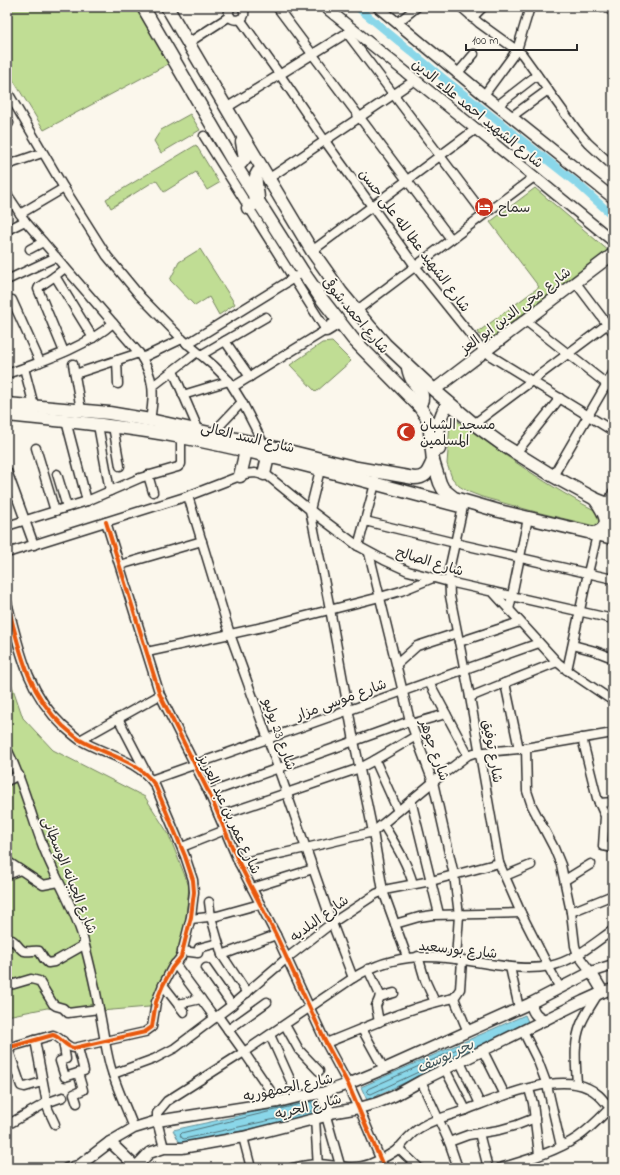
<svg xmlns="http://www.w3.org/2000/svg" width="620" height="1175" font-family="'Indie Flower','Playpen Sans Arabic',sans-serif">
  <rect width="100%" height="100%" fill="#fbf7ec"/>
  <filter id="ink" filterUnits="userSpaceOnUse"><feTurbulence type="fractalNoise" baseFrequency=".025" numOctaves="2"/><feDisplacementMap in="SourceGraphic" scale="8" xChannelSelector="R" yChannelSelector="G"/><feConvolveMatrix kernelMatrix="1 2 1 2 8 2 1 2 1" color-interpolation-filters="sRGB"/></filter>
  <g filter="url(#ink)">
    <!-- green -->
    <g fill="#c0dd94" stroke="#768460">
      <path d="M7 7H138L170 63 44 130 7 70Z"/>
      <path d="M190 114 200 130 161 153 154 141 161 130Z"/>
      <path d="M196 145 219 183 207 190 196 172 164 192 156 180 111 208 106 199Z"/>
      <path d="M535 188 610 252 486 344 478 332 539 287 490 222Z"/>
      <path d="M200 249 235 304 219 315 209 297 195 306 170 280 179 262Z"/>
      <path d="M332 342 351 361 316 392 290 365 322 343Z"/>
      <path d="M456 420C503 454 550 488 602 514L599 527 536 512 482 497 469 492 459 486 452 478 447 464 450 424Z"/>
      <path d="M7 671 23 718 53 750 145 797 168 833 189 886 184 940 149 1007 88 1012 47 1008 7 1016Z"/>
    </g>
    <!-- water -->
    <g fill="#8ad7e9" stroke="#64929d">
      <path d="M525 1015 529 1024 450 1062 367 1100 361 1087Z"/>
      <path d="M315 1096 319 1113 251 1129 180 1143 173 1130 238 1116Z"/>
    </g>
    <g fill="none" stroke-linecap="round" stroke-linejoin="round">
      <!-- shore -->
      <g stroke="#517077" stroke-width="1">
        <path d="M469 1044 471 1045 470 1048 371 1094 368 1093 367 1090 368 1089Z"/>
        <path d="M310 1102 312 1103 314 1109 312 1111 184 1139 182 1138 180 1135 182 1133Z"/>
      </g>
      <!-- canal -->
      <path stroke="#8ad7e9" stroke-width="8" d="M357 7 448 82 579 185 613 216"/>
      <!-- minor casing -->
      <g stroke="#2b2b2b" stroke-width="11">
        <g id="minor">
          <path d="M231 7C220 24 253 24 242 7"/>
          <path d="M277 7 451 239"/>
          <path d="M461 7 479 23 522 54 576 129 588 143 613 166"/>
          <path d="M603 7 613 11"/>
          <path d="M472 18 483 7"/>
          <path d="M240 19 280 75 325 141 415 266 477 343 491 356 613 431"/>
          <path d="M397 23 417 7"/>
          <path d="M347 33 484 214"/>
          <path d="M188 43 230 16"/>
          <path d="M457 74 474 54"/>
          <path d="M7 91 64 188 107 256 140 296 182 339 214 366 229 381 242 402 264 445"/>
          <path d="M484 95 517 50 530 7"/>
          <path d="M497 106 537 75"/>
          <path d="M226 108 350 31"/>
          <path d="M511 117 548 90"/>
          <path d="M7 124 9 123"/>
          <path d="M204 136 326 330 233 387"/>
          <path d="M7 165 42 153"/>
          <path d="M268 179 415 80"/>
          <path d="M7 194 25 221 139 353C154 377 155 393 150 420"/>
          <path d="M20 214 64 188"/>
          <path d="M7 230 25 221"/>
          <path d="M30 249 43 242"/>
          <path d="M312 251 476 129"/>
          <path d="M55 276 93 338"/>
          <path d="M7 280 56 257"/>
          <path d="M576 283 613 332"/>
          <path d="M12 300 40 362"/>
          <path d="M356 311 534 177"/>
          <path d="M526 321 613 389"/>
          <path d="M225 341 250 377"/>
          <path d="M187 344 297 276"/>
          <path d="M64 352 38 289 39 287 55 276 65 268"/>
          <path d="M201 355 266 317"/>
          <path d="M142 358 182 339"/>
          <path d="M117 360 118 384"/>
          <path d="M73 364 81 410"/>
          <path d="M24 368 34 406"/>
          <path d="M173 371 199 431"/>
          <path d="M7 374C40 362 87 347 113 323"/>
          <path d="M75 374 139 353"/>
          <path d="M153 386 197 352"/>
          <path d="M183 395 229 381"/>
          <path d="M66 421 87 501"/>
          <path d="M474 424 613 320"/>
          <path d="M98 425 110 491"/>
          <path d="M113 426 120 466"/>
          <path d="M212 434 242 402"/>
          <path d="M36 448 55 511"/>
          <path d="M516 453 560 398"/>
          <path d="M320 470 310 510 330 609 354 741 373 832 383 891 407 957"/>
          <path d="M7 471 34 545"/>
          <path d="M57 474 67 507"/>
          <path d="M148 475 153 492"/>
          <path d="M553 476 613 373"/>
          <path d="M188 496 230 634 268 739 332 923 353 978"/>
          <path d="M608 504 613 492"/>
          <path d="M463 507 449 570 450 596 470 697 499 863 521 913 548 966 560 988"/>
          <path d="M365 521 455 543 613 579"/>
          <path d="M106 522 160 695 209 793 239 863 276 935 326 1043 348 1084"/>
          <path d="M7 526 87 501 140 478 178 467 181 464V437"/>
          <path d="M358 546 375 484"/>
          <path d="M7 553 188 496 245 474 255 473 268 476 310 510 358 546 384 560 408 571 449 582 613 619"/>
          <path d="M369 553 410 721 433 782 454 875 459 915 456 959"/>
          <path d="M120 565 202 541"/>
          <path d="M493 592 557 662 567 670 613 701"/>
          <path d="M7 602C19 648 27 692 63 726 69 731 74 736 80 740 105 755 137 759 155 785L185 856 193 880 194 892 191 917 181 957 172 968 163 985 156 1002 152 1027 145 1032 74 1048C65 1047 61 1037 53 1035L7 1048"/>
          <path d="M509 610 528 518"/>
          <path d="M459 642 520 622"/>
          <path d="M573 645 595 651 613 658"/>
          <path d="M147 652 263 627 380 597 401 591 433 578"/>
          <path d="M397 664 417 646 457 633"/>
          <path d="M567 670 588 573 597 535"/>
          <path d="M429 682 468 755"/>
          <path d="M505 683 519 749"/>
          <path d="M470 697 557 662"/>
          <path d="M118 718 146 772"/>
          <path d="M411 724 446 714"/>
          <path d="M582 738 597 798 605 816 603 846 613 848"/>
          <path d="M80 740 160 695"/>
          <path d="M526 748 527 791 532 806 554 848 561 865 571 912 575 946 578 955 591 972"/>
          <path d="M7 749C23 781 31 816 44 849 56 879 74 907 83 938 89 961 95 985 99 1009 103 1028 105 1046 110 1065 116 1087 126 1107 134 1128"/>
          <path d="M375 760 398 811"/>
          <path d="M151 780 539 643"/>
          <path d="M7 781 19 775"/>
          <path d="M209 793 410 721"/>
          <path d="M411 800 439 914"/>
          <path d="M599 803 613 802"/>
          <path d="M219 816 360 768 375 760 416 736"/>
          <path d="M383 824C395 844 407 862 413 884"/>
          <path d="M182 847 225 830"/>
          <path d="M7 861 43 885 59 882"/>
          <path d="M239 863 306 848 373 832 433 782 468 755 474 753 519 749 613 733"/>
          <path d="M7 875 20 870"/>
          <path d="M505 876 531 865"/>
          <path d="M565 880 591 864"/>
          <path d="M252 888 313 869"/>
          <path d="M209 902 211 917 222 955 247 993"/>
          <path d="M571 912 613 895"/>
          <path d="M191 919 217 916 260 904"/>
          <path d="M395 924 419 917 433 915 521 913"/>
          <path d="M7 943 12 940C17 943 18 947 22 950 26 953 34 950 39 951L44 959 48 963 54 962 84 945"/>
          <path d="M182 951 198 953 199 948 218 943"/>
          <path d="M222 955 276 935"/>
          <path d="M418 956 425 980 435 1002"/>
          <path d="M175 964 215 1018"/>
          <path d="M510 967 519 1008"/>
          <path d="M206 968 232 1005"/>
          <path d="M368 969 380 995 379 999 376 1006 379 1022"/>
          <path d="M7 985 14 984 31 979 39 981 53 1004 56 1006 63 1008 68 1013 99 1009"/>
          <path d="M163 985 184 1012"/>
          <path d="M380 997 394 993"/>
          <path d="M454 998 468 1032"/>
          <path d="M178 1004 201 999"/>
          <path d="M218 1016 244 1052 278 1102"/>
          <path d="M285 1025 299 1050 319 1071"/>
          <path d="M362 1029 384 1069"/>
          <path d="M228 1030 267 1002"/>
          <path d="M523 1031 538 1061 547 1085 561 1146"/>
          <path d="M270 1035 298 1097"/>
          <path d="M35 1040 48 1109 55 1124"/>
          <path d="M63 1041 66 1059 60 1061 65 1077 84 1071 78 1048"/>
          <path d="M326 1043C367 1027 412 1006 454 998L460 989 462 960"/>
          <path d="M8 1048 21 1086 25 1087 42 1082"/>
          <path d="M483 1051 505 1095"/>
          <path d="M460 1062 480 1104"/>
          <path d="M445 1069 466 1110"/>
          <path d="M113 1074 154 1059 175 1048 232 1005 287 958 332 923 376 894 389 889 431 881 499 863"/>
          <path d="M421 1081 449 1142 458 1168"/>
          <path d="M577 1084C576 1065 573 1043 581 1024 585 1014 592 1004 598 994"/>
          <path d="M529 1089 533 1103 539 1155"/>
          <path d="M77 1103 74 1094 83 1090 78 1073"/>
          <path d="M359 1108 384 1168"/>
          <path d="M326 1116 340 1165"/>
          <path d="M315 1118 318 1168"/>
          <path d="M7 1125 46 1103 63 1097"/>
          <path d="M479 1133 488 1168"/>
          <path d="M243 1137 251 1168"/>
          <path d="M449 1142 468 1135 499 1130 517 1125 535 1118"/>
          <path d="M164 1148 157 1121V1113L167 1101 244 1052 353 978C399 949 437 956 489 964 508 967 530 970 550 966 574 961 593 944 613 930"/>
          <path d="M398 1148 419 1168"/>
          <path d="M66 1168 81 1164"/>
          <path d="M292 1168C301 1166 310 1164 319 1164 336 1165 354 1170 370 1164 380 1160 391 1155 399 1148 406 1140 412 1132 421 1127 434 1119 451 1115 466 1110 497 1098 556 1072 588 1088 598 1092 604 1101 610 1108"/>
          <path d="M500 1168C526 1160 556 1152 578 1137 591 1128 602 1116 613 1105"/>
        </g>
      </g>
      <!-- tertiary casing -->
      <g stroke="#2b2b2b" stroke-width="13">
        <g id="tertiary">
          <path d="M325 7 476 129 613 241"/>
          <path d="M378 7 484 95 613 198"/>
          <path d="M591 972 603 992"/>
          <path d="M531 1003C533 1013 536 1016 545 1020"/>
          <path d="M348 1084 359 1108"/>
          <path d="M322 1093 324 1100 330 1113"/>
          <path d="M110 1142 136 1167"/>
          <path d="M76 1168 110 1142 134 1128 157 1121 278 1102 298 1097 322 1093 348 1084 384 1069 531 1003 591 972 613 965"/>
          <path d="M135 1168 149 1153 164 1148H182L243 1137 326 1116 330 1113 359 1108 377 1103 394 1096 421 1081 583 1001 603 992 613 989"/>
        </g>
      </g>
      <!-- secondary casing -->
      <g stroke="#2b2b2b" stroke-width="14">
        <path id="secondary" d="M434 390 613 254"/>
      </g>
      <!-- primary casing -->
      <g stroke="#2b2b2b" stroke-width="15">
        <g id="primary">
          <path d="M143 7 234 163 303 272 321 298 353 339 419 406 426 416 429 422 433 461 440 483 443 489 454 498 499 511 613 538"/>
          <path d="M167 7 240 131 312 251 341 292 371 328 385 344 434 390 474 424 503 445 553 476 595 499 613 506"/>
          <path d="M234 163H241L245 158 242 142"/>
          <path d="M248 208 258 201C259 189 250 175 262 169"/>
          <path d="M326 330 339 322"/>
          <path d="M408 368C409 373 410 377 413 381 418 390 427 394 419 406"/>
          <path d="M7 404 109 413 150 420 264 445 357 468 414 478C427 478 428 471 433 461"/>
          <path d="M7 415C65 421 123 426 181 437 275 455 367 482 460 506"/>
          <path d="M439 449C438 433 437 416 449 403"/>
          <path d="M264 474 268 457"/>
          <path d="M240 476 246 451"/>
          <path d="M592 534C615 528 604 512 595 499"/>
        </g>
      </g>
      <!-- minor -->
      <use href="#minor" stroke="#fbf7ec" stroke-width="8"/>
      <!-- tertiary -->
      <use href="#tertiary" stroke="#fbf7ec" stroke-width="10"/>
      <!-- secondary -->
      <use href="#secondary" stroke="#fbf7ec" stroke-width="11"/>
      <!-- primary -->
      <use href="#primary" stroke="#fbf7ec" stroke-width="12"/>
      <!-- cycleway casing -->
      <g stroke="#fbf7ec" stroke-width="6">
        <g id="cycleway">
          <path d="M106 522 160 695 209 793 239 863 276 935 326 1043 348 1084 384 1168"/>
          <path d="M7 602C19 648 27 692 63 726 69 731 74 736 80 740 105 755 137 759 155 785L185 856 193 880 194 892 191 917 181 957 172 968 163 985 156 1002 152 1027 145 1032 74 1048C65 1047 61 1037 53 1035L7 1048"/>
        </g>
      </g>
      <!-- cycleway -->
      <use href="#cycleway" stroke="#e8590c" stroke-width="4"/>
    </g>
  </g>
  <!-- icons -->
  <defs>
    <g id="hotel-disc" transform="scale(1)"><circle r="9.5" fill="#c8321e" stroke="#fbf7ec"/><path d="M-6-4.5h1.5V1H6V5H4.5V3h-9V5H-6ZM-4 0a1.8 1.8 0 1 1 3.6 0ZM.5 0V-2.5h3Q6-2.5 6 0Z" fill="#fff"/></g>
    <g id="mosque-disc" transform="scale(1)"><circle r="9.5" fill="#c8321e" stroke="#fbf7ec"/><path d="M3.5-4.9A6 6 0 1 0 3.5 4.9A5 5 0 1 1 3.5-4.9Z" fill="#fff"/></g>
  </defs>
  <g fill-rule="evenodd">
    <use href="#hotel-disc" x="484" y="207"/>
    <use href="#mosque-disc" x="406" y="432"/>
  </g>
  <g text-anchor="middle" stroke-width="3.5" stroke-linejoin="round" paint-order="stroke">
    <!-- street labels -->
    <g font-size="14" fill="#2b2b2b" stroke="#fbf7ec">
      <text transform="translate(478 113) rotate(39)" y="5">شارع الشهيد احمد علاء الدين</text>
      <text transform="translate(415 240) rotate(53)" y="5">شارع الشهيد عطا لله على حسن</text>
      <text transform="translate(515 310) rotate(-37)" y="5">شارع محى الدين ابو العز</text>
      <text transform="translate(356 315) rotate(50)" y="5">شارع احمد شوقى</text>
      <text transform="translate(248 437) rotate(13)" y="5">شارع السد العالى</text>
      <text transform="translate(430 561) rotate(17)" y="5">شارع الصالح</text>
      <text transform="translate(341 699) rotate(-20)" y="5">شارع موسى مزار</text>
      <text transform="translate(280 734) rotate(71)" y="5">شارع 23 يوليو</text>
      <text transform="translate(435 750) rotate(71)" y="5">شارع جوهر</text>
      <text transform="translate(493 751) rotate(80)" y="5">شارع توفيق</text>
      <text transform="translate(230 814) rotate(65)" y="5">شارع عمر بن عبد العزيز</text>
      <text transform="translate(70 875) rotate(68)" y="5">شارع الجبانه الوسطانى</text>
      <text transform="translate(319 918) rotate(-36)" y="5">شارع البلديه</text>
      <text transform="translate(458 949) rotate(6)" y="5">شارع بورسعيد</text>
      <text transform="translate(288 1087) rotate(-12)" y="5">شارع الجمهوريه</text>
      <text transform="translate(308 1106) rotate(-14)" y="5">شارع الحريه</text>
    </g>
    <!-- poi labels -->
    <g font-size="14" fill="#2b2b2b" stroke="#fbf7ec" text-anchor="start">
      <text x="498" y="212">سماح</text>
      <text x="420" y="429">مسجد الشبان<tspan x="420" dy="16">المسلمين</tspan></text>
    </g>
    <!-- water labels -->
    <g font-size="15" font-style="italic" fill="#43565a" stroke="#fbf7ec">
      <text transform="translate(445 1056) rotate(-25)" y="5">بحر يوسف</text>
    </g>
  </g>
  <!-- margin -->
  <rect width="620" height="1175" fill="none" stroke="#fbf7ec" stroke-width="24"/>
  <rect x="12" y="12" width="596" height="1151" fill="none" stroke="#2b2b2b" stroke-width="1.5" filter="url(#ink)"/>
  <!-- scale -->
  <path d="M466 44v6h111v-6" fill="none" stroke="#2b2b2b" stroke-width="2"/>
  <text x="472" y="44" font-size="12" fill="#2b2b2b" stroke="#fbf7ec" stroke-width="3" paint-order="stroke">100 m</text>
</svg>
